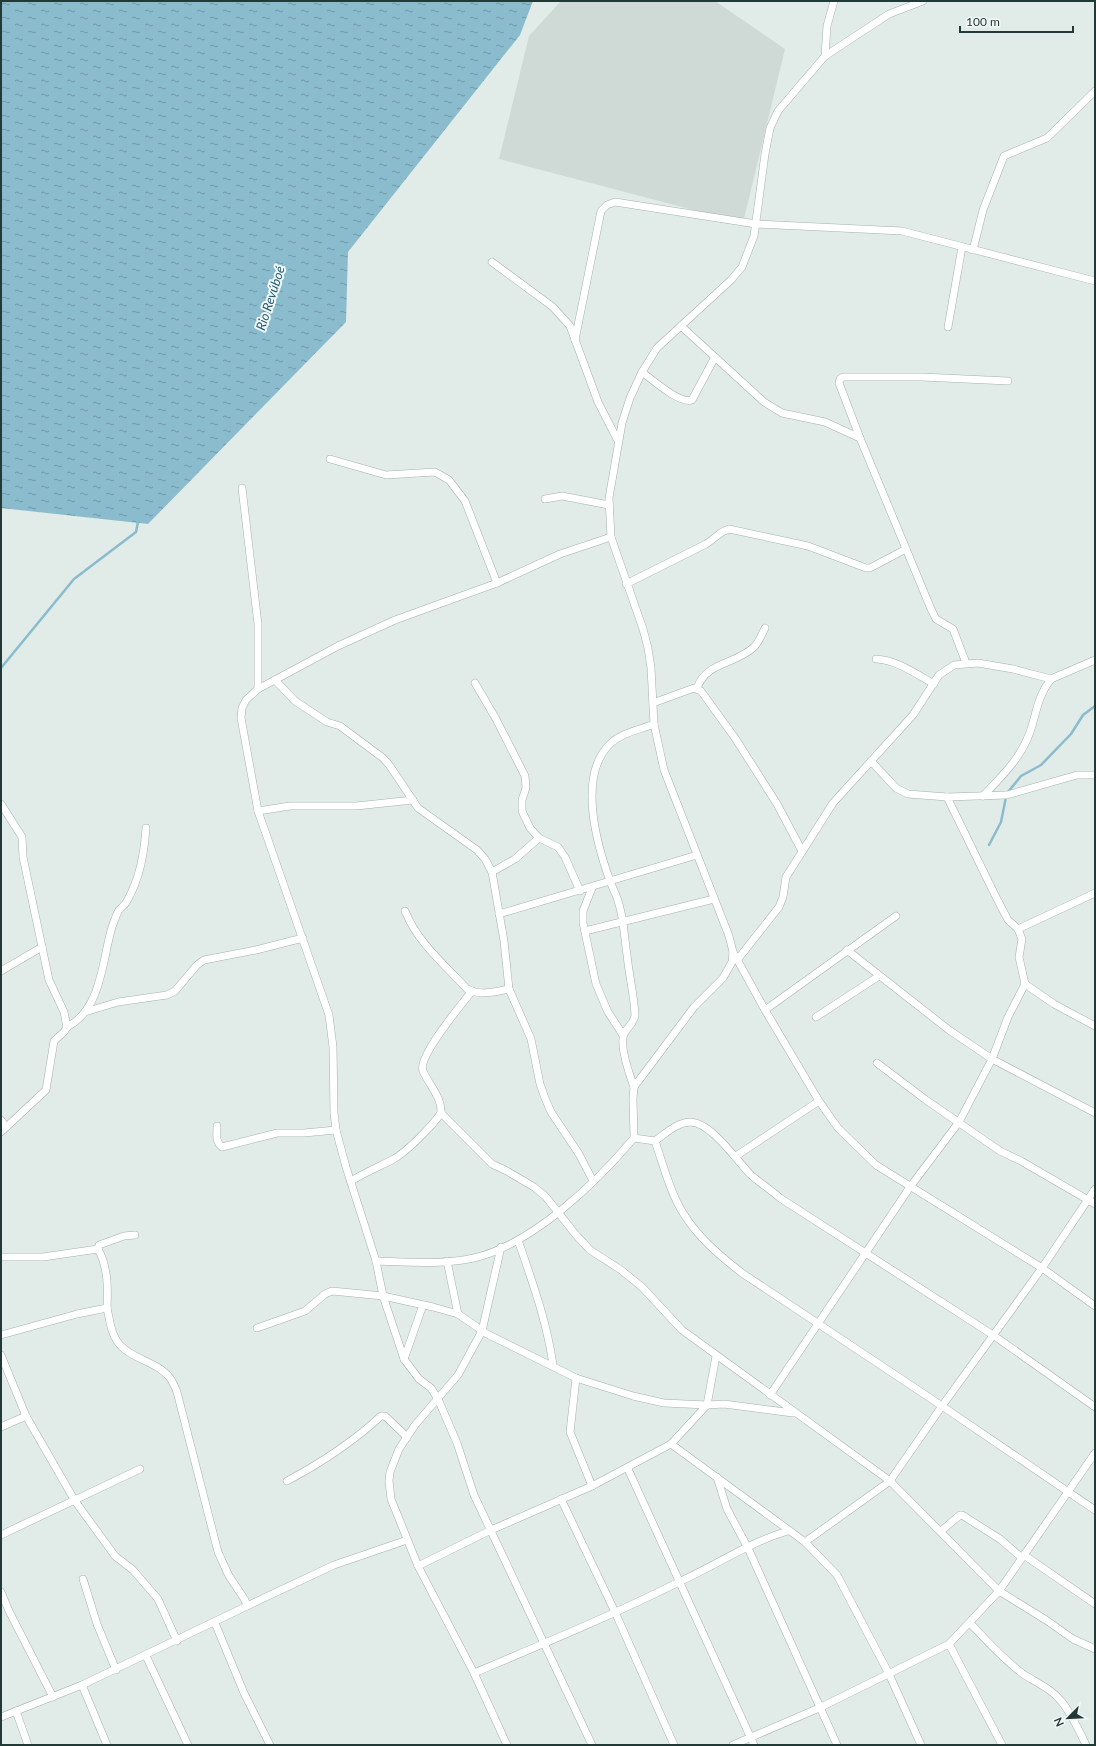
<svg xmlns="http://www.w3.org/2000/svg" width="1096" height="1746" font-family="Lato,sans-serif">
  <defs>
    <pattern id="water-ripples" width="26" height="14" patternUnits="userSpaceOnUse"><rect width="26" height="14" fill="#8abcce"/><path d="M2 4q2-2 4 0t4 0M15 11q2-2 4 0t4 0" fill="none" stroke="#709aa8"/></pattern>
  </defs>
  <rect width="100%" height="100%" fill="#e1ebe7"/>
  <!-- built -->
  <path fill="#cfdad6" d="M561 1H715L785 49 743 223 499 159 529 36Z"/>
  <!-- water -->
  <path fill="url(#water-ripples)" d="M1 1H533L520 35 348 252 346 322 148 524 1 508Z"/>
  <g fill="none" stroke-linecap="round" stroke-linejoin="round">
    <!-- stream -->
    <g stroke="#8abcce" stroke-width="2.5">
      <path d="M1 668 74 579 136 532 138 522"/>
      <path d="M1008 792 1021 776 1041 765 1071 734 1083 715 1095 706"/>
      <path d="M989 845 1001 822 1006 797"/>
    </g>
    <!-- street casing -->
    <g stroke="#a4b2ae" stroke-width="8">
      <g id="street">
        <path d="M825 56 827 26 834 1"/>
        <path d="M973 250 983 210 1004 156 1047 138 1095 91"/>
        <path d="M492 262 553 307 570 326 598 402 618 441"/>
        <path d="M681 326 764 402 782 413 825 422 860 438 931 609 936 619 953 629 966 663"/>
        <path d="M948 327 962 247"/>
        <path d="M575 340 601 211 607 205 615 202 756 224 902 231 1095 281"/>
        <path d="M642 372C653 380 679 404 692 400L715 357"/>
        <path d="M860 438 839 383 840 379 843 377H922L1008 381"/>
        <path d="M330 459 386 475 435 472 449 480 465 501 497 583"/>
        <path d="M242 488 258 624V689"/>
        <path d="M545 499 562 496 609 505"/>
        <path d="M626 584 706 544C714 539 721 531 729 529L808 546 866 568H870L906 549"/>
        <path d="M876 659C897 660 916 674 934 684"/>
        <path d="M275 680 295 701 327 722 340 726 383 758 390 766 418 808 477 850 485 859 492 872 504 941 509 989 531 1039 540 1084 545 1098 551 1112 579 1154 593 1181"/>
        <path d="M475 683 496 719 525 776 526 788 522 800V811L530 828 539 838 558 847 565 857 580 891"/>
        <path d="M697 688C707 661 735 665 754 647 759 642 762 634 765 628"/>
        <path d="M653 703 694 688 701 691 735 738 777 804 802 851"/>
        <path d="M871 761 896 788 908 794 947 797"/>
        <path d="M983 796C1002 776 1021 758 1030 732 1037 712 1037 697 1051 679"/>
        <path d="M1 804 22 837 23 857 49 980 64 1012 67 1027 64 1032 54 1041 46 1090 1 1132"/>
        <path d="M258 811 290 806H356L413 800"/>
        <path d="M492 872 515 859 539 838"/>
        <path d="M592 888 583 911V923L596 984 608 1012 623 1035"/>
        <path d="M405 911C418 943 444 964 467 989 481 996 494 992 509 989"/>
        <path d="M499 914 697 855"/>
        <path d="M1018 929 1095 893"/>
        <path d="M585 931 714 899"/>
        <path d="M847 950 949 1030 992 1059 1095 1113"/>
        <path d="M733 952 765 1010 819 1101 838 1128 876 1165 1042 1268 1095 1306"/>
        <path d="M738 959 779 907 783 897 786 877 833 803 913 715 939 675 954 665 978 663 1013 669 1051 679 1095 660"/>
        <path d="M1 971 42 947"/>
        <path d="M1025 984 1054 1004 1095 1026"/>
        <path d="M765 1010 896 916"/>
        <path d="M85 1012 118 1002 167 995 175 991 197 965 204 960 256 950 303 938"/>
        <path d="M816 1017 879 976"/>
        <path d="M67 1027C102 1009 102 960 112 927 114 922 116 915 119 910 122 907 125 905 127 901 140 878 144 854 146 828"/>
        <path d="M877 1063 926 1100 1000 1151 1021 1161 1095 1204"/>
        <path d="M634 1087C630 1076 619 1045 624 1034 627 1027 634 1024 635 1015 634 995 629 975 627 955 624 936 624 916 617 898 615 892 612 887 610 881 597 845 577 776 610 744 621 733 639 730 654 724"/>
        <path d="M441 1113 492 1164 505 1170 534 1187 546 1197 576 1235 590 1250 621 1270 642 1287 682 1330 890 1481 999 1591 1046 1620 1073 1639 1095 1649"/>
        <path d="M1 1120 6 1127"/>
        <path d="M217 1126C217 1134 215 1142 222 1147L277 1133H304L336 1130"/>
        <path d="M634 1138 655 1141C662 1161 667 1182 677 1202 691 1231 716 1253 742 1273L942 1406 1095 1510"/>
        <path d="M655 1141C666 1133 676 1123 690 1122 711 1122 737 1161 751 1175 760 1183 771 1190 780 1198L993 1335 1095 1407"/>
        <path d="M736 1156 819 1101"/>
        <path d="M351 1181C364 1173 378 1167 392 1160 406 1153 433 1125 441 1113 442 1097 429 1085 423 1071 417 1057 462 1004 472 991"/>
        <path d="M518 1240C532 1281 547 1322 553 1365"/>
        <path d="M501 1247 482 1331 458 1375 415 1425 399 1449 390 1472 389 1481 391 1499 418 1566 474 1673 507 1745"/>
        <path d="M1 1257H43L98 1249"/>
        <path d="M376 1261C408 1262 442 1265 474 1258 533 1244 596 1183 634 1138L633 1099 634 1087 694 1007 723 978 732 962 733 952 729 936 664 770 654 724 651 668 648 648 643 629 611 537 609 498 622 423 630 398 642 372 657 348 731 280 742 267 754 236 765 154 770 128 778 111 825 56 889 14 923 1"/>
        <path d="M447 1261 458 1314"/>
        <path d="M107 1308C108 1288 108 1267 98 1249L99 1245 124 1236 135 1235"/>
        <path d="M257 1328 305 1311 325 1294 332 1291 383 1296 433 1307 458 1314 487 1334 576 1378 633 1396 664 1403 707 1405 724 1404 793 1413"/>
        <path d="M1 1335 77 1314 107 1308C110 1321 111 1336 121 1346 134 1360 158 1362 170 1378 173 1382 175 1387 177 1392L218 1552 229 1576 245 1600 247 1606 82 1685 1 1717"/>
        <path d="M1 1355 26 1416 75 1501 115 1556 133 1570 158 1599 177 1641"/>
        <path d="M404 1359 423 1305"/>
        <path d="M576 1378 570 1432 592 1486"/>
        <path d="M770 1395 910 1187 959 1122 992 1059 1008 1017 1025 984 1019 957 1022 939 1018 929 1008 920 995 895 947 797 1007 795 1077 775H1095"/>
        <path d="M1 1427 26 1416"/>
        <path d="M671 1444 805 1542 837 1575 889 1674 921 1745"/>
        <path d="M628 1469 754 1745"/>
        <path d="M717 1477 727 1509 748 1548 837 1745"/>
        <path d="M287 1481C319 1464 354 1441 381 1416H385L407 1437"/>
        <path d="M561 1499 615 1612 674 1745"/>
        <path d="M941 1531 960 1515H962L1000 1539 1022 1558"/>
        <path d="M1 1535 140 1469"/>
        <path d="M805 1542 890 1481 942 1406 1042 1268 1095 1189"/>
        <path d="M1024 1555 1095 1604"/>
        <path d="M418 1566 491 1530 592 1486 671 1444 707 1405 716 1356"/>
        <path d="M83 1579 97 1624 116 1670"/>
        <path d="M1 1592 9 1611 53 1697"/>
        <path d="M247 1606 334 1565 407 1540"/>
        <path d="M215 1623 244 1693 270 1745"/>
        <path d="M970 1623C987 1641 1003 1659 1023 1674 1037 1683 1052 1689 1062 1702 1072 1715 1079 1730 1086 1745"/>
        <path d="M949 1644 1002 1745"/>
        <path d="M146 1656 188 1745"/>
        <path d="M474 1673C543 1644 613 1615 681 1581 716 1565 752 1541 788 1531"/>
        <path d="M82 1685 107 1745"/>
        <path d="M16 1711 28 1745"/>
        <path d="M592 1745 474 1495 457 1443 438 1399 431 1388 419 1379 404 1359 383 1296 376 1261 346 1167 336 1130 334 1113 333 1047 329 1015 258 811 241 718 242 708 246 700 258 689 338 646 395 620 497 583 560 554 611 537"/>
        <path d="M733 1745 819 1708 949 1644 999 1591 1095 1453"/>
      </g>
    </g>
    <!-- street -->
    <use href="#street" stroke="#fff" stroke-width="7"/>
  </g>
  <g text-anchor="middle" stroke-width="4" stroke-linejoin="round" paint-order="stroke">
    <!-- water labels -->
    <g font-size="13" font-style="italic" fill="#1f5c73" stroke="#f1f7f5">
      <text transform="translate(270 298) rotate(-72)" y="5">Rio Revúboé</text>
    </g>
  </g>
  <!-- border -->
  <rect width="1096" height="1746" fill="none" stroke="#223a36" stroke-width="4"/>
  <!-- north arrow -->
  <g transform="translate(1068 1718) rotate(246)" stroke="#f1f7f5" stroke-width="3" paint-order="stroke">
  <path d="M0-3L7 15L0 10L-7 15Z" fill="#223a36"/>
  <text y="-6" font-size="11" font-weight="bold" text-anchor="middle" fill="#223a36">N</text>
  </g>
  <!-- scale -->
  <path d="M960 26v6h113v-6" fill="none" stroke="#223a36" stroke-width="2"/>
  <text x="966" y="26" font-size="12" fill="#223a36" stroke="#f1f7f5" stroke-width="3" paint-order="stroke">100 m</text>
</svg>
